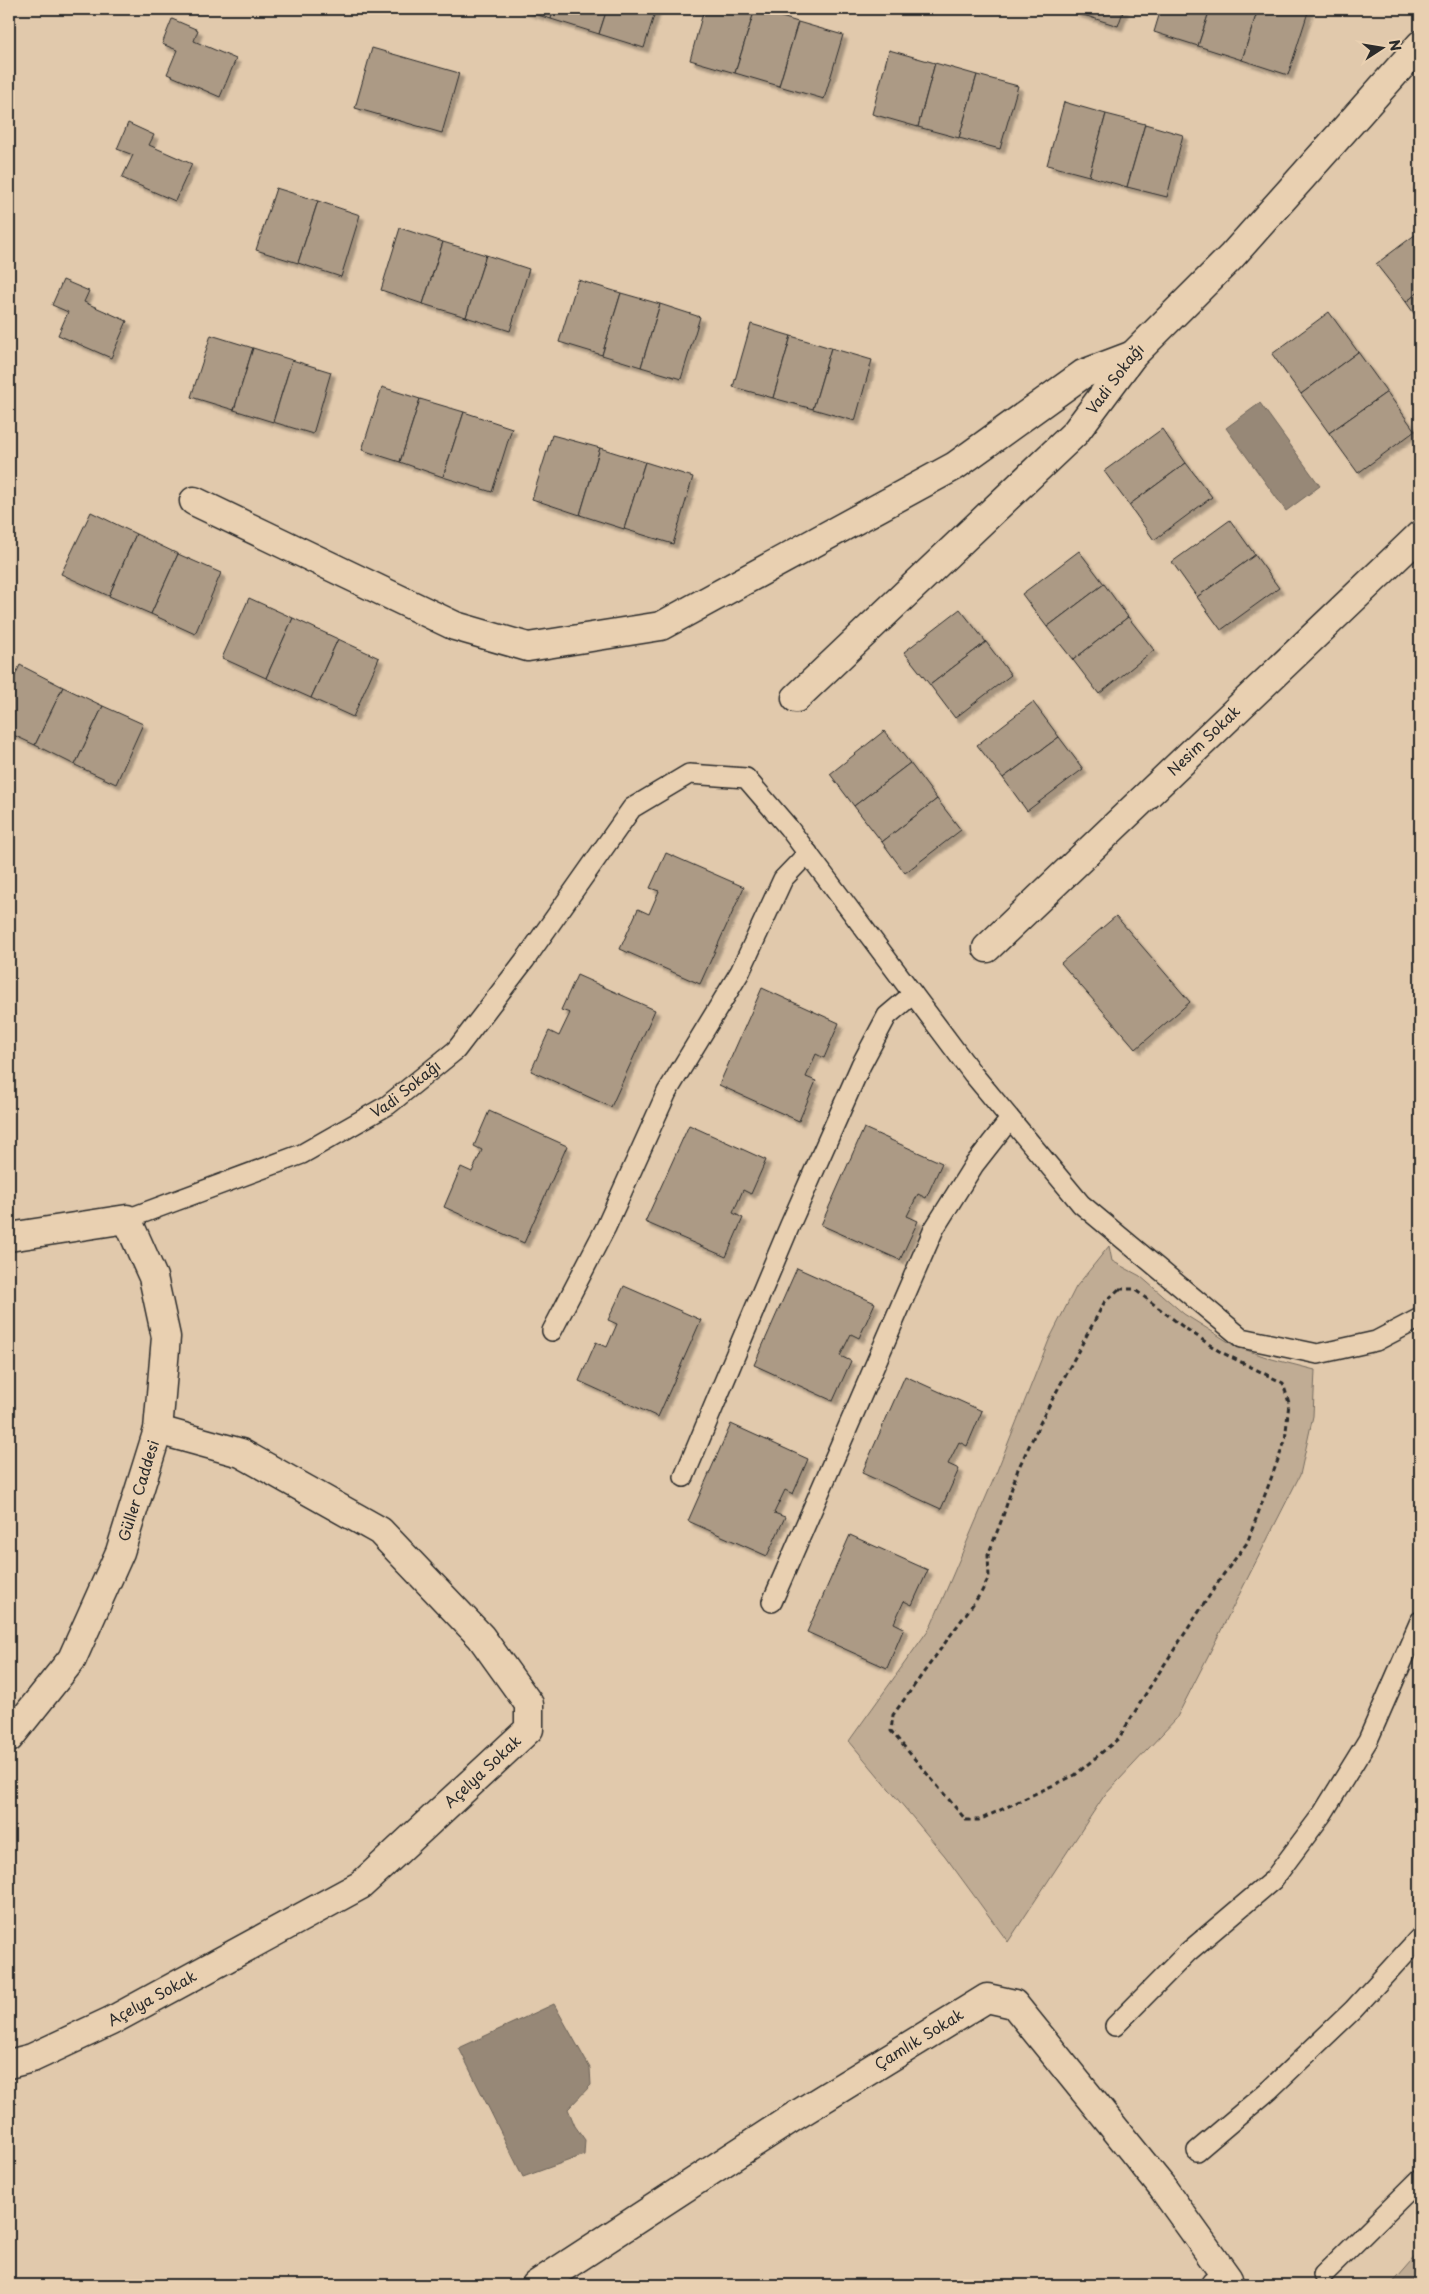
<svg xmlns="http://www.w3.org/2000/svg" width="1429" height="2294" font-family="'Playpen Sans',sans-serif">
  <defs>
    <filter id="shadow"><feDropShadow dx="4.5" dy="4.5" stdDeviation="1" flood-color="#0004"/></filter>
  </defs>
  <rect width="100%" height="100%" fill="#e1c9ac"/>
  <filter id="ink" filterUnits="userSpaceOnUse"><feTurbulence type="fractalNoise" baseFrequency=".02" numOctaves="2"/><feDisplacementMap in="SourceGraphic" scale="10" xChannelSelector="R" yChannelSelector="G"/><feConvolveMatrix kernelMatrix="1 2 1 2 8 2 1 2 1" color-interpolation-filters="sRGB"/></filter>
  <g filter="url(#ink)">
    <!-- green -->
    <g fill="#c0ac94" stroke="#766c60">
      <path d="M1109 1246 1112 1261 1140 1276 1184 1314 1235 1346 1272 1359 1315 1370 1313 1416 1300 1475 1176 1719 1104 1796 1008 1942 945 1856 849 1741 931 1626 995 1476 1049 1340 1076 1287Z"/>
      <path d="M1420 2252V2285H1391L1419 2253Z"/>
    </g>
    <!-- water -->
    <g fill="#978877" stroke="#6c6359">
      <path d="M1260 403 1320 486 1286 511 1226 428Z"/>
      <path d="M554 2004 590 2068 591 2085 568 2109 575 2126 585 2140 584 2155 523 2177 459 2048Z"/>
    </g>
    <!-- building -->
    <g fill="#ac9a85" stroke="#2b2b2b" filter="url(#shadow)">
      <path d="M518 9H554L551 19Z"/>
      <path d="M554 9H607L599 34 551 19Z"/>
      <path d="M607 9H656L644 48 599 34Z"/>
      <path d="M704 9H755L735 73 690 60Z"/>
      <path d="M755 9 798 22 779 86 735 73Z"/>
      <path d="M1075 9H1124L1118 26 1074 12Z"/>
      <path d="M1161 9H1210L1198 46 1154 32Z"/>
      <path d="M1210 9H1258L1242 60 1198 46Z"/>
      <path d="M1258 9H1309L1288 75 1242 60Z"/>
      <path d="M172 19 198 30 194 41 236 59 220 97 167 74 177 50 162 44Z"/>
      <path d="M798 22 843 35 824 99 779 86Z"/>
      <path d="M372 48 459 73 442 133 355 108Z"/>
      <path d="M889 50 935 63 918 127 872 114Z"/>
      <path d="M935 63 977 75 959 138 918 127Z"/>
      <path d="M977 75 1018 86 1000 149 959 138Z"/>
      <path d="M1064 102 1106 114 1089 176 1047 165Z"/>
      <path d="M1106 114 1145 124 1127 187 1089 176Z"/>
      <path d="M128 123 154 135 149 145 192 164 175 201 122 178 133 155 117 149Z"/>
      <path d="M1145 124 1183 135 1167 197 1127 187Z"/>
      <path d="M276 188 318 201 298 263 256 250Z"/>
      <path d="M318 201 360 215 341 277 298 263Z"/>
      <path d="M400 228 443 242 423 304 381 290Z"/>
      <path d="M1420 231V291L1406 302 1376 264Z"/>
      <path d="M443 242 486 255 466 317 423 304Z"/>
      <path d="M486 255 529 269 510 331 466 317Z"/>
      <path d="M63 280 89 291 84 302 127 321 111 358 58 335 68 312 52 305Z"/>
      <path d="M578 280 621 293 602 355 559 342Z"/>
      <path d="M1420 291V322L1406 302Z"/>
      <path d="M621 293 660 304 641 367 602 355Z"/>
      <path d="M660 304 700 317 681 379 641 367Z"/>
      <path d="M1329 312 1358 352 1301 394 1272 354Z"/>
      <path d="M751 324 791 336 773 398 733 387Z"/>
      <path d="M211 335 253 348 234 410 191 397Z"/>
      <path d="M791 336 831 348 813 409 773 398Z"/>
      <path d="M253 348 292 360 273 422 234 410Z"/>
      <path d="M831 348 872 360 855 421 813 409Z"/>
      <path d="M1358 352 1387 392 1329 433 1301 394Z"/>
      <path d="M292 360 331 372 313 434 273 422Z"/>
      <path d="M382 387 420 399 400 462 362 450Z"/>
      <path d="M1387 392 1415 431 1358 473 1329 433Z"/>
      <path d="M420 399 464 412 443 477 400 462Z"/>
      <path d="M464 412 512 428 492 492 443 477Z"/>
      <path d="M1162 429 1186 463 1129 505 1104 471Z"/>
      <path d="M552 435 600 448 580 515 532 499Z"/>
      <path d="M600 448 645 462 624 529 580 515Z"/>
      <path d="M645 462 693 477 673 544 624 529Z"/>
      <path d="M1186 463 1212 497 1154 540 1129 505Z"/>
      <path d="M91 512 136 534 109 596 61 574Z"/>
      <path d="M1230 520 1255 555 1197 597 1172 562Z"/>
      <path d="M136 534 178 554 151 614 109 596Z"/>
      <path d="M1079 551 1104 584 1047 627 1022 594Z"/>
      <path d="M178 554 221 573 195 634 151 614Z"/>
      <path d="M1255 555 1279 588 1221 630 1197 597Z"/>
      <path d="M1104 584 1128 617 1073 660 1047 627Z"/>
      <path d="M249 598 293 618 266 678 222 658Z"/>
      <path d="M960 609 986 642 930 685 904 652Z"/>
      <path d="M1128 617 1154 650 1099 694 1073 660Z"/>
      <path d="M293 618 338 639 311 698 266 678Z"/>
      <path d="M338 639 379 658 353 717 311 698Z"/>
      <path d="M986 642 1011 675 955 718 930 685Z"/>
      <path d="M20 665 63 687 35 745 9 733V688Z"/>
      <path d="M63 687 103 706 75 765 35 745Z"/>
      <path d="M1033 702 1059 737 1003 778 977 745Z"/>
      <path d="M103 706 143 724 116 784 75 765Z"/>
      <path d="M884 731 910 763 854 806 830 774Z"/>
      <path d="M1059 737 1083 769 1027 811 1003 778Z"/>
      <path d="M910 763 937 799 882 842 854 806Z"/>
      <path d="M937 799 961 830 905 873 882 842Z"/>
      <path d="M666 853 744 887 700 984 620 949 638 909 649 914 659 891 650 888Z"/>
      <path d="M1116 916 1190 1002 1136 1049 1061 963Z"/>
      <path d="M577 975 655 1010 611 1107 531 1071 549 1031 559 1036 570 1013 561 1010Z"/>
      <path d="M762 988 839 1023 824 1058 816 1054 806 1077 816 1081 799 1121 719 1085Z"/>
      <path d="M489 1111 567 1146 524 1243 444 1207 461 1167 472 1172 482 1150 474 1146Z"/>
      <path d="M689 1125 766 1160 751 1194 743 1190 733 1213 743 1218 726 1257 645 1222Z"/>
      <path d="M864 1128 942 1163 926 1198 918 1194 907 1216 918 1221 900 1260 821 1225Z"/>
      <path d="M797 1268 875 1303 859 1338 851 1334 840 1356 851 1361 833 1401 754 1365Z"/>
      <path d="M624 1286 701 1320 658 1417 579 1381 596 1342 607 1347 617 1324 608 1320Z"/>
      <path d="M905 1376 982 1411 967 1446 959 1442 948 1464 959 1469 941 1509 862 1473Z"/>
      <path d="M731 1424 808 1459 793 1494 785 1490 774 1513 785 1517 767 1556 688 1521Z"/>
      <path d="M850 1535 928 1570 912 1605 904 1601 894 1623 904 1628 887 1668 807 1632Z"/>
    </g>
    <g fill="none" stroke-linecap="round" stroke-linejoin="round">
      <!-- service casing -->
      <g stroke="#2b2b2b" stroke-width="22">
        <g id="service">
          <path id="s1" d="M127 1219 302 1154 388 1105 456 1050 525 960 632 808 689 774 746 778 788 827 973 1074 1081 1204 1242 1338 1318 1354 1376 1341 1420 1318"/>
          <path d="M552 1331 606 1227 667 1092 740 972 783 879 808 853"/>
          <path d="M684 1477 790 1225 861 1065 887 1016 913 994"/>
          <path d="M772 1602 934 1229 974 1165 1010 1119"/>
          <path d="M1115 2026 1188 1952 1273 1880 1323 1813 1368 1740 1420 1621"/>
          <path d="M1197 2151 1269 2090 1353 2010 1420 1937"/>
          <path d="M1323 2275 1420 2179"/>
        </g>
      </g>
      <!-- minor casing -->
      <g stroke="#2b2b2b" stroke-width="31">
        <g id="minor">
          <path d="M194 501 455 626 528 647 661 626 955 466 1083 374 1133 355"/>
          <path id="s2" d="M796 698 1075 433 1133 355 1231 257 1420 45"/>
          <path id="s3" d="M987 948 1420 535"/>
          <path d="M9 1237 127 1219 153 1277 166 1337 158 1430 120 1552 72 1659 9 1738"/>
          <path id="s4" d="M9 2064 32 2058 111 2021 361 1885 529 1729V1704L481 1637 380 1531 241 1453 158 1430"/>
          <path id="s5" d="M536 2285 795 2116 987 1998 1014 2004 1162 2187 1228 2279 1215 2285"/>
        </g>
      </g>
      <!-- path -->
      <path stroke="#2b2b2b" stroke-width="3" stroke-dasharray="5 4" stroke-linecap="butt" d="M1119 1289H1134L1182 1326 1219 1351 1283 1383 1289 1403 1285 1441 1247 1543 1223 1575 1151 1685 1119 1738 1075 1775 979 1820H966L891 1731 893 1715 981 1593 989 1577 988 1555 1002 1519 1018 1469 1044 1415 1104 1303Z"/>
      <!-- service -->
      <use href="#service" stroke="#e9d0b1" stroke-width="19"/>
      <!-- minor -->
      <use href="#minor" stroke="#e9d0b1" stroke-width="28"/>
    </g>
  </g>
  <g text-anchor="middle" stroke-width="4" stroke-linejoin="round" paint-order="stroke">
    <!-- street labels -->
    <g font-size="15" fill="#2b2b2b" stroke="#e9d0b1">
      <text dy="5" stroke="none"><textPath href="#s2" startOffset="452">Vadi Sokağı</textPath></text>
      <text dy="5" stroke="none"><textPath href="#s3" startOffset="300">Nesim Sokak</textPath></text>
      <text dy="5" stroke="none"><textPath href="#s1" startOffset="309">Vadi Sokağı</textPath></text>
      <text transform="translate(139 1491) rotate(-73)" y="5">Güller Caddesi</text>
      <text dy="5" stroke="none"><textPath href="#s4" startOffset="562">Açelya Sokak</textPath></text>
      <text dy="5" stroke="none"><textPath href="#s4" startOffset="158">Açelya Sokak</textPath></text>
      <text dy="5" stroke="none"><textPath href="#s5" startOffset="455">Çamlık Sokak</textPath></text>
    </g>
  </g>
  <!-- margin -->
  <rect width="1429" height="2294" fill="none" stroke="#e9d0b1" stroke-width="30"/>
  <rect x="15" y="15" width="1399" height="2264" fill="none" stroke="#2b2b2b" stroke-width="2" filter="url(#ink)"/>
  <!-- north arrow -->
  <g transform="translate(1382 48) rotate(78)" stroke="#e9d0b1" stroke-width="4" paint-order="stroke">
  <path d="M0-4L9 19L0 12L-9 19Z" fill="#2b2b2b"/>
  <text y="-8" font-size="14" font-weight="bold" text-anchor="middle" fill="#2b2b2b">N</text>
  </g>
</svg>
